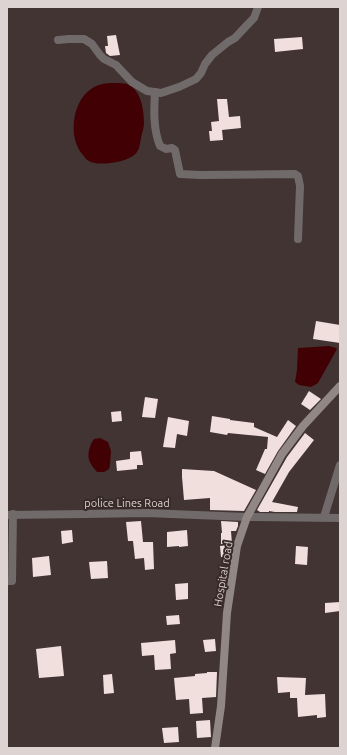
<svg xmlns="http://www.w3.org/2000/svg" width="347" height="755" font-family="Ubuntu,sans-serif">
  <rect width="100%" height="100%" fill="#413432"/>
  <!-- water -->
  <g fill="#410003">
    <path d="M114 83C118 83 125 83 129 85 141 91 144 110 144 123 144 128 142 133 141 138 140 143 140 148 137 152 131 162 98 167 89 161 86 160 84 156 82 154 68 137 72 102 91 89 98 84 105 83 114 83Z"/>
    <path d="M329 346 336 348 337 349 318 383 311 387 299 385 295 382 297 370 298 348Z"/>
    <path d="M100 438 108 442 111 451 110 465 109 469 104 472H97C95 469 92 467 91 464 86 457 89 446 94 439Z"/>
  </g>
  <!-- building -->
  <g fill="#f0dfdd">
    <path d="M116 35 120 55 110 56 106 53 105 46H108L107 36Z"/>
    <path d="M302 37 303 49 275 52 274 39Z"/>
    <path d="M217 99H227L229 117 240 116 241 128 222 130 223 140 210 141 209 131H212L211 122 219 121Z"/>
    <path d="M316 321 340 325V343L313 339Z"/>
    <path d="M309 391 321 399 310 410 301 404Z"/>
    <path d="M145 397 158 399 155 418 142 417Z"/>
    <path d="M121 411 122 421 112 422 111 412Z"/>
    <path d="M212 416 230 419V420L254 423V427L277 437 288 420 296 426 278 451 265 474 256 470 265 449H267L268 437 228 433 227 435 210 432Z"/>
    <path d="M168 417 189 421 187 436 177 434 175 448 163 447Z"/>
    <path d="M305 433 314 440 289 472 272 502 298 507 297 512H275L269 511V512H260L257 510 287 457Z"/>
    <path d="M141 451 143 465H137V469L117 471 116 461 130 459V452Z"/>
    <path d="M182 469 214 471 256 490 244 511 210 510V498L184 500 182 477Z"/>
    <path d="M141 521 143 542H153L154 569 145 570 144 558 135 559 133 541H128L126 522Z"/>
    <path d="M221 521 238 522V526L236 531H231L232 544H221V533H222Z"/>
    <path d="M72 530 73 542 62 544 61 531Z"/>
    <path d="M187 530 188 546 179 547V546L167 547V532Z"/>
    <path d="M229 545 230 557H221L220 546Z"/>
    <path d="M296 546 308 547 307 565 295 564Z"/>
    <path d="M49 556 51 575 33 577 32 558Z"/>
    <path d="M107 561 108 578 91 579 89 562Z"/>
    <path d="M188 583V599L176 600 175 584Z"/>
    <path d="M340 602V611L325 613V603Z"/>
    <path d="M179 615 180 624 167 625 166 616Z"/>
    <path d="M215 639 216 651 205 652 203 640Z"/>
    <path d="M175 640 176 653 170 654 171 669 155 670 154 655 142 656 141 643Z"/>
    <path d="M61 646 64 676 39 678 36 649Z"/>
    <path d="M207 672H217L216 697 202 698 203 713 190 714 189 699 176 700 174 678 195 676V674L207 673Z"/>
    <path d="M112 674 114 693 104 694 103 675Z"/>
    <path d="M277 677 306 678 305 695 325 694 326 717 317 718V715L298 717 297 698H290V692L278 693Z"/>
    <path d="M210 720 211 737 197 738 196 721Z"/>
    <path d="M178 727 179 742 164 743 162 728Z"/>
  </g>
  <g fill="none" stroke-linecap="round" stroke-linejoin="round">
    <!-- street -->
    <g stroke="#716a6a" stroke-width="8">
      <path d="M58 40 69 39H84L92 44 100 55 104 59 116 65 132 82 147 91 161 93 179 87 196 79 201 73 205 64 212 55 228 42 235 38 249 23 254 18 258 7"/>
      <path d="M155 92C154 110 153 129 160 146L166 149 172 148 175 150 180 174 200 175 295 174 298 176 300 186 298 239"/>
      <path d="M7 515 86 514 146 513 247 517 340 518"/>
      <path d="M324 517 340 465"/>
      <path d="M7 581H12L13 514"/>
    </g>
    <!-- secondary -->
    <path stroke="#918785" stroke-width="8" d="M215 748 221 706 227 613 237 546 247 517 282 454 303 426 340 386"/>
  </g>
  <g text-anchor="middle" stroke-width="4" stroke-linejoin="round" paint-order="stroke">
    <!-- street labels -->
    <g font-size="11" fill="#dcd3d2" stroke="#372a28">
      <text x="127" y="507">police Lines Road</text>
      <text transform="translate(223 574) rotate(-80)" y="4">Hospital road</text>
    </g>
  </g>
  <!-- border -->
  <rect width="347" height="755" fill="none" stroke="#dcd3d2" stroke-width="16"/>
</svg>
